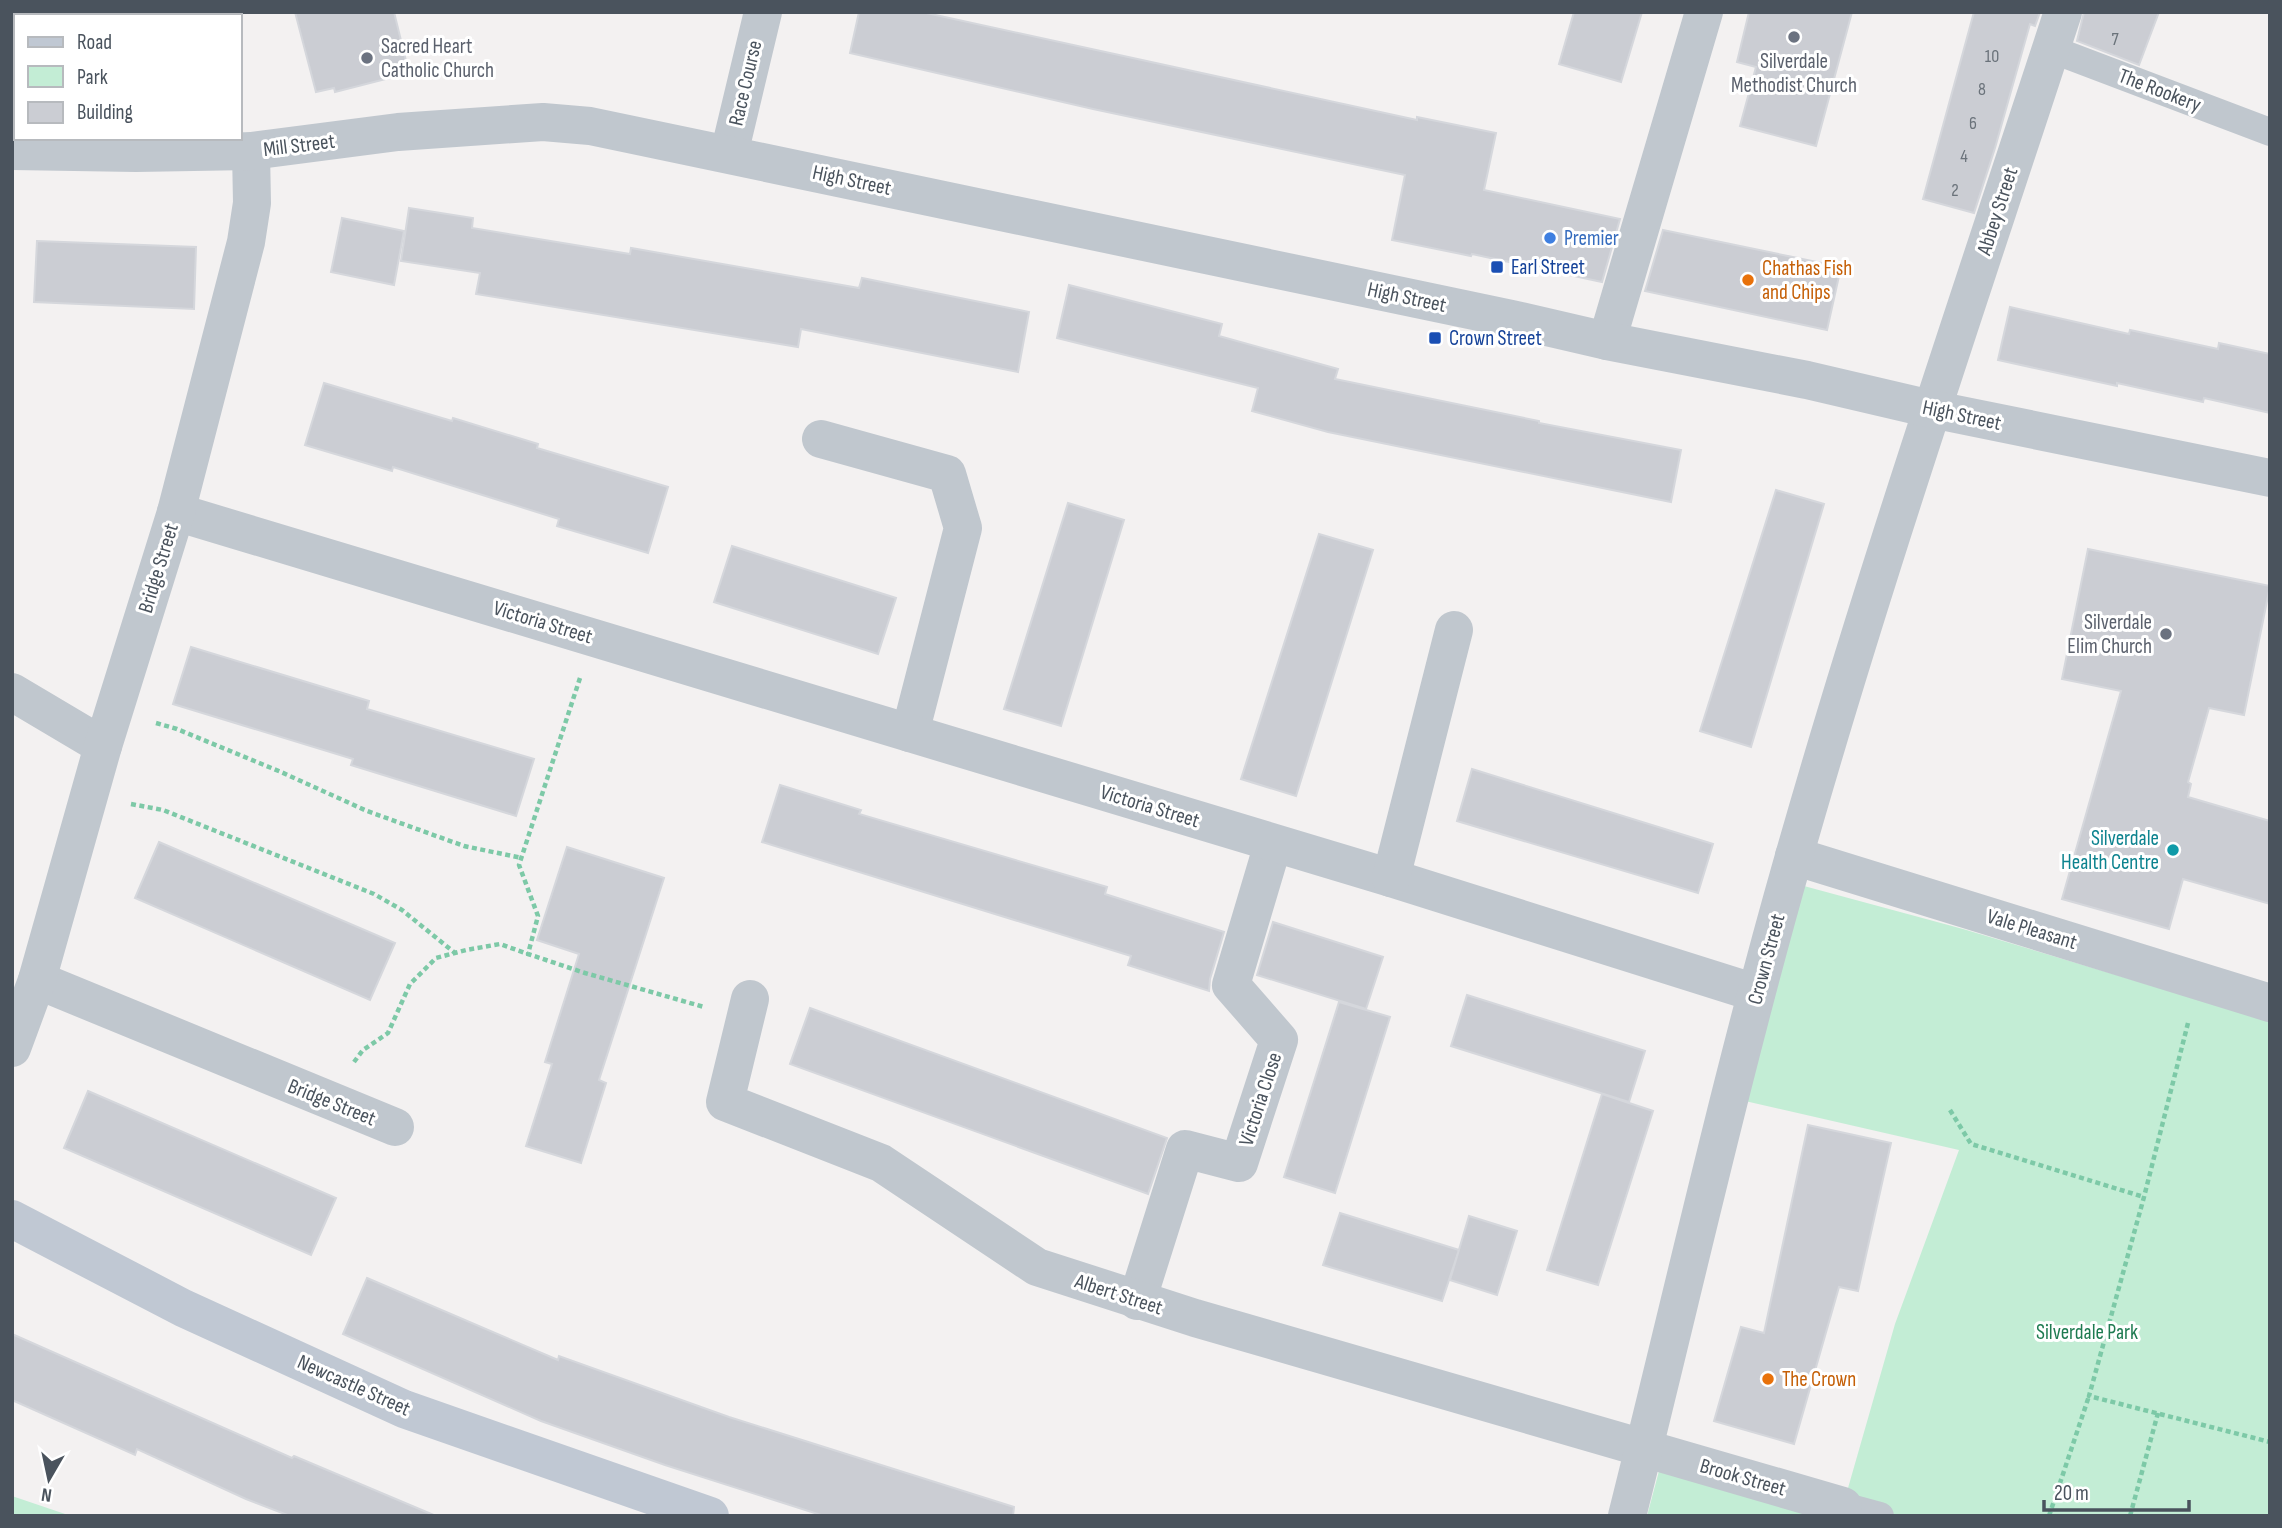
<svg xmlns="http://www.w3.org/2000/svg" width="2282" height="1528" font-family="'Sofia Sans Condensed',sans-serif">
  <rect width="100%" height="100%" fill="#f3f1f1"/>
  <!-- green -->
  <g fill="#c3edd5">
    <path d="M1804 886 1963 929 2270 1021V1516H1840L1895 1324 1959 1150 1745 1101Z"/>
    <path d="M1659 1471 1822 1516H1647Z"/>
    <path d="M12 1496 71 1516H12Z"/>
  </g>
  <!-- building -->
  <g fill="#cbcdd3" stroke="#d5d7dc" stroke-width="2">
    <path d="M295 12H394L409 73 335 92 334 88 316 92Z"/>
    <path d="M859 12H922L1417 120V117L1496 133 1484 190 1620 219 1602 282 1472 254 1471 256 1392 240 1405 175 1093 109 850 53Z"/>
    <path d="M1574 12H1642L1621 82 1559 64Z"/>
    <path d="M1749 12H1852L1816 146 1740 126 1756 67 1737 62Z"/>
    <path d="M1974 12H2040L2035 26 2030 24 1995 148 1974 213 1923 199Z"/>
    <path d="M2084 12H2159L2139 65 2077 41Z"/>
    <path d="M409 208 473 218 472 228 630 254 631 248 859 288 862 278 1029 312 1018 372 801 329 798 347 476 294 480 273 401 261Z"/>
    <path d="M342 218 404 231 394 285 331 272Z"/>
    <path d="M1663 230 1841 267 1827 330 1645 291Z"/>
    <path d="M37 241 196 247 194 309 34 302Z"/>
    <path d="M1069 285 1222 324 1219 336 1338 369 1335 379 1539 421V423L1681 450 1671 502 1328 432 1252 411 1258 388 1057 338Z"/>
    <path d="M2010 307 2129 334 2130 330 2218 349 2219 343 2270 354V413L2204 398 2203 402 2117 383V386L1998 360Z"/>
    <path d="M324 383 452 421 453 418 538 444 537 448 668 487 648 553 557 526 559 519 393 467 392 471 305 445Z"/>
    <path d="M1776 490 1824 504 1751 747 1700 731Z"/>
    <path d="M1068 503 1124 520 1061 726 1004 709Z"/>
    <path d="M1319 534 1373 550 1296 796 1241 779Z"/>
    <path d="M732 546 896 598 878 654 714 602Z"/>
    <path d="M2088 549 2270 586 2244 715 2209 708 2188 782 2191 784 2188 797 2270 821V904L2183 879 2169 929 2062 899 2121 691 2062 679Z"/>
    <path d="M191 647 369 701 367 709 534 759 516 816 351 765 353 759 173 704Z"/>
    <path d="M1472 769 1713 844 1698 893 1457 821Z"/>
    <path d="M780 785 861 810 859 814 1107 887 1105 894 1224 932 1210 979 1209 991 1128 965 1131 956 762 842Z"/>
    <path d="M159 842 395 943 370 1000 135 898Z"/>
    <path d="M567 847 664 878 599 1080 606 1083 581 1163 526 1146 552 1064 545 1062 579 954 537 940Z"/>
    <path d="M1273 922 1383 957 1366 1009 1257 975Z"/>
    <path d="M1467 995 1645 1051 1629 1102 1451 1046Z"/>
    <path d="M1339 1002 1390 1017 1335 1193 1284 1177Z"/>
    <path d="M810 1008 1167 1138 1148 1194 790 1064Z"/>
    <path d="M88 1091 336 1198 311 1255 64 1148Z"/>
    <path d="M1602 1094 1653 1111 1598 1285 1547 1270Z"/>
    <path d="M1808 1125 1891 1143 1858 1291 1839 1287 1794 1444 1714 1421 1741 1327 1764 1333Z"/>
    <path d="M1340 1213 1459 1250 1442 1301 1323 1265Z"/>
    <path d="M1469 1216 1517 1231 1497 1295 1450 1280Z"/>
    <path d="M367 1278 558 1360 559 1356 729 1417 1014 1507 1013 1516H824L665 1465 541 1421 343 1334Z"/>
    <path d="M12 1334 292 1458 294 1456 436 1516H290L246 1499 137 1449 135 1455 12 1400Z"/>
  </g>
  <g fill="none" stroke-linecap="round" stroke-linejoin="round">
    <!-- path -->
    <g stroke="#7dc9a7" stroke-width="4.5" stroke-dasharray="5 3.5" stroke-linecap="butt">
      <path d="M580 678 519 865 538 916 528 954 585 973 704 1007"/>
      <path d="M156 723 177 729 281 772 367 811 464 846 522 858"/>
      <path d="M131 804 163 810 374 894 402 910 455 953"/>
      <path d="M2188 1023 2144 1197 2089 1396 2270 1442"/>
      <path d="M354 1062 363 1050 388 1033 410 984 436 958 466 950 500 944 528 954"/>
      <path d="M1950 1110 1971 1144 2144 1197"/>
      <path d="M2049 1516 2089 1396"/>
      <path d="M2130 1516 2158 1413"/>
    </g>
    <!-- service -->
    <g stroke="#c0c7ce" stroke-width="28">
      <path d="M2051 49 2270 132"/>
      <path d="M1843 1506 1880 1516"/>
    </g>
    <!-- pedestrian -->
    <path stroke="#c0c7ce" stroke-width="38" d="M1137 1301 1185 1149 1239 1163 1279 1040 1231 985 1273 844"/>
    <!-- minor -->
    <g stroke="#c0c7ce" stroke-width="38">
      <path d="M729 154 763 12"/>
      <path d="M1607 341 1704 12"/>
      <path d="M821 439 947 474 963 528 910 733"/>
      <path d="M176 512 1391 878 1756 993"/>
      <path d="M12 692 103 746"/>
      <path d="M1794 856 2270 1003"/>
      <path d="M1391 878 1454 630"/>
      <path d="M37 980 395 1127"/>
      <path d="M750 999 725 1102 881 1163 1037 1267 1195 1318 1843 1506"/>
      <path d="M12 1048 37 980 103 746 176 512 246 242 252 203 251 151"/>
      <path d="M1627 1516C1682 1297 1731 1077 1793 860 1874 575 1971 294 2063 12"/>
    </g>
    <!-- tertiary -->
    <path stroke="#c0c7ce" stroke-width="38" d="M12 151 136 153 251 151 398 132 543 122 590 126 1512 319 1607 341 1807 380 1931 409 2270 478"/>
    <!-- secondary -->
    <path stroke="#c0c8d3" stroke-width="38" d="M12 1219 183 1308 404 1409 710 1516"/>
  </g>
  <!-- markers -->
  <g fill="#6b7280" stroke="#fff" stroke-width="2.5">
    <circle cx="1794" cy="37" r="7"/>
    <circle cx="367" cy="58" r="7"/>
    <circle cx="2166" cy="634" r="7"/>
  </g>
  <circle fill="#3f7fe0" stroke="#fff" stroke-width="2.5" cx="1550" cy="238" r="7"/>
  <g fill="#1a4fb4" stroke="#fff" stroke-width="2.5">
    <rect x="1490" y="260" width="14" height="14" rx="3.5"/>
    <rect x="1428" y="331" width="14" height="14" rx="3.5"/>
  </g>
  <g fill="#e8710a" stroke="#fff" stroke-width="2.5">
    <circle cx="1748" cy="280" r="7"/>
    <circle cx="1768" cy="1379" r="7"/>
  </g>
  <circle fill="#0f9aa8" stroke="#fff" stroke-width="2.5" cx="2173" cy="850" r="7"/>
  <g text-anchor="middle" stroke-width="6" stroke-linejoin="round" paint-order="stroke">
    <!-- number labels -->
    <g font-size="18" fill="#6a727a">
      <text x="2115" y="45">7</text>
      <text x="1992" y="62">10</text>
      <text x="1982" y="95">8</text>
      <text x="1973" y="129">6</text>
      <text x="1964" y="162">4</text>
      <text x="1955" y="196">2</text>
    </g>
    <!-- worship labels -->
    <g font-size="21" fill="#5b616d" stroke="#fff" text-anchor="start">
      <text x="381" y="53">Sacred Heart<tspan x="381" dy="24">Catholic Church</tspan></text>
      <text x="1794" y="68" text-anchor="middle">Silverdale<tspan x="1794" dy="24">Methodist Church</tspan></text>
      <text x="2152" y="629" text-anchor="end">Silverdale<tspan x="2152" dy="24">Elim Church</tspan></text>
    </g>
    <!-- street labels -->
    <g font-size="21" fill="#4a535d" stroke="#fff">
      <text transform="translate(745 83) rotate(-77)" y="7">Race Course</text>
      <text transform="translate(2160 90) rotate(21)" y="7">The Rookery</text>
      <text transform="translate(299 145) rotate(-7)" y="7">Mill Street</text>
      <text transform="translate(852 180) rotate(12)" y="7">High Street</text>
      <text transform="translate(1997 211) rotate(-72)" y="7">Abbey Street</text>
      <text transform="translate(1407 297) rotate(12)" y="7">High Street</text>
      <text transform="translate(1962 415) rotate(12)" y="7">High Street</text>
      <text transform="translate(158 568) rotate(-73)" y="7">Bridge Street</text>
      <text transform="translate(543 622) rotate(17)" y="7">Victoria Street</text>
      <text transform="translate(1150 806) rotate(17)" y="7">Victoria Street</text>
      <text transform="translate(2032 929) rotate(17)" y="7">Vale Pleasant</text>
      <text transform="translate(1766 959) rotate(-75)" y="7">Crown Street</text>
      <text transform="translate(1260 1099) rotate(-72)" y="7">Victoria Close</text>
      <text transform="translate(332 1102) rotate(22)" y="7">Bridge Street</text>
      <text transform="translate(1119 1294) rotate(18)" y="7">Albert Street</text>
      <text transform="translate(354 1385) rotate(24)" y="7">Newcastle Street</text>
      <text transform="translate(1743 1477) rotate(16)" y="7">Brook Street</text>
    </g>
    <!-- shop labels -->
    <g font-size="21" fill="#366cbe" stroke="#fff" text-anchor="start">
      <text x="1564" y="245">Premier</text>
    </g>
    <!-- transit labels -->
    <g font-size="21" fill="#164399" stroke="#fff" text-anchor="start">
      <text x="1511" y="274">Earl Street</text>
      <text x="1449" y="345">Crown Street</text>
    </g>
    <!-- food labels -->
    <g font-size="21" fill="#c56008" stroke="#fff" text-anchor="start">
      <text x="1762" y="275">Chathas Fish<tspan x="1762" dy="24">and Chips</tspan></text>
      <text x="1782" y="1386">The Crown</text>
    </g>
    <!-- culture labels -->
    <g font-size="21" fill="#0d838f" stroke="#fff" text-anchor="end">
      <text x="2159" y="845">Silverdale<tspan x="2159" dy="24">Health Centre</tspan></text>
    </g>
    <!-- park labels -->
    <g font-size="21" fill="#1e7b51" stroke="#fff">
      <text x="2087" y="1339">Silverdale Park</text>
    </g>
  </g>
  <!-- border -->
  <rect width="2282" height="1528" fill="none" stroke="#4a535d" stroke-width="28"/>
  <!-- legend -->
  <rect x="14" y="14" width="228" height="126" fill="#ffffff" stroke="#b7babe" stroke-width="2"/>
  <rect x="28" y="37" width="35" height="10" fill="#c0c8d3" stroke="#b7babe" stroke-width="2"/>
  <text x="77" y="49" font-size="21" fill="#4a535d">Road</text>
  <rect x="28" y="66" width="35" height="21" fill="#c3edd5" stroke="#b7babe" stroke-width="2"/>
  <text x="77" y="84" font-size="21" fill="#4a535d">Park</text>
  <rect x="28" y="102" width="35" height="21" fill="#cbcdd3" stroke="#b7babe" stroke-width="2"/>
  <text x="77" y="119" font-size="21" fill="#4a535d">Building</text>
  <!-- north arrow -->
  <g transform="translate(49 1479) rotate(189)" stroke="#ffffff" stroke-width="5" paint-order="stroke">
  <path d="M0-5L12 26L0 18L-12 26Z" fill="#4a535d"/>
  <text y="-10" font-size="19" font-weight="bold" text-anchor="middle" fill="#4a535d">N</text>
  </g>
  <!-- scale -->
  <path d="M2044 1500v10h145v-10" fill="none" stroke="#4a535d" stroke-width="3.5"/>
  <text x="2054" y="1500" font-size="21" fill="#4a535d" stroke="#ffffff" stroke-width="5" paint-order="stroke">20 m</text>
</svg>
